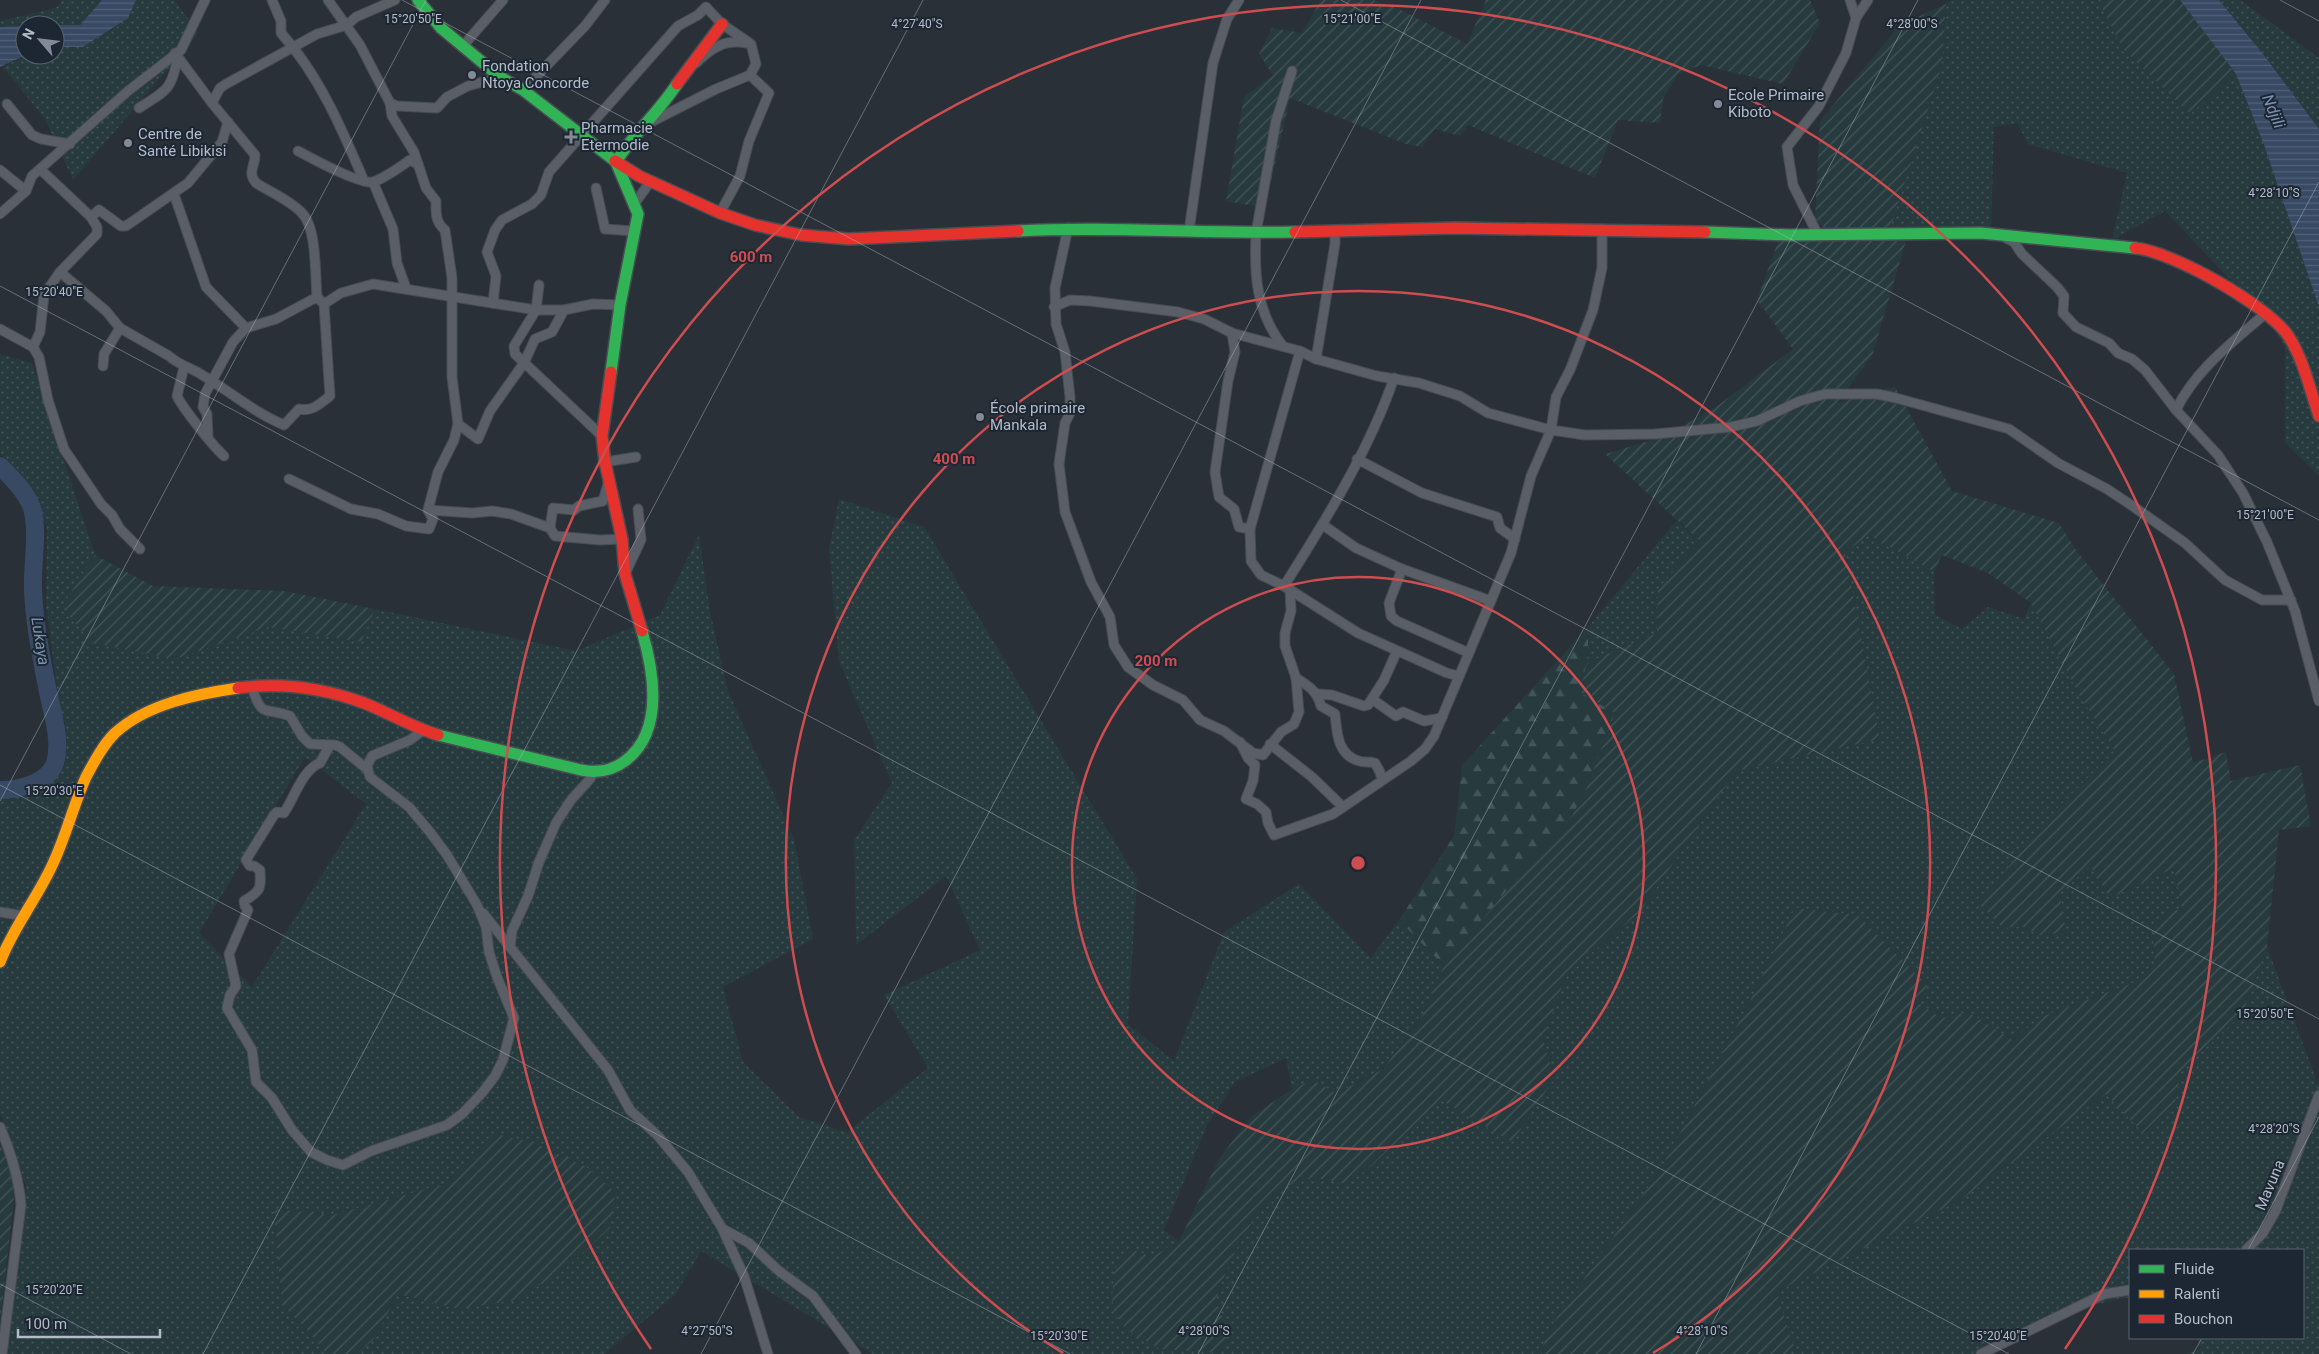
<svg xmlns="http://www.w3.org/2000/svg" width="2319" height="1354" font-family="Roboto,sans-serif">
  <defs>
    <pattern id="grass-dots" width="8" height="8" patternUnits="userSpaceOnUse" patternTransform="scale(1.25)"><rect width="8" height="8" fill="#273a3e"/><path d="M2 2h.1M6 6h.1" fill="none" stroke="#445559" stroke-width="1.8" stroke-linecap="round"/></pattern>
    <pattern id="forest-firs" width="22" height="20" patternUnits="userSpaceOnUse" patternTransform="scale(1.25)"><rect width="22" height="20" fill="#273a3e"/><path d="M5 1l3.5 6h-7zM16 11l3.5 6h-7z" fill="#445559"/></pattern>
    <pattern id="garden-furrows" width="10" height="10" patternUnits="userSpaceOnUse" patternTransform="scale(1.25)"><rect width="10" height="10" fill="#273a3e"/><path d="M-1 1l2-2M0 10L10 0M9 11l2-2" fill="none" stroke="#445559"/></pattern>
    <pattern id="water-rules" width="6" height="5" patternUnits="userSpaceOnUse" patternTransform="scale(1.25)"><rect width="6" height="5" fill="#384963"/><path d="M0 2.5h6" fill="none" stroke="#526178"/></pattern>
  </defs>
  <rect width="100%" height="100%" fill="#2a3038"/>
  <!-- grass -->
  <g fill="url(#grass-dots)" fill-rule="evenodd">
    <path d="M62 0H102L80 25 0 27V21L56 8Z"/>
    <path d="M136 0H174L199 33 73 180 45 119 3 67 26 55H55V47H83L127 18Z"/>
    <path d="M1951 0H2098L2123 49 2190 114 2236 74 2264 145 2319 307V476L2285 443V346L2261 312 2165 211 2112 240 2127 173 2028 144 2017 123 1994 127 1991 231 1890 229 1942 65 1946 4Z"/>
    <path d="M2219 0H2240L2319 58V129L2263 54Z"/>
    <path d="M0 354 32 363 95 555 62 607 175 659 268 627 361 642 375 609 576 651 660 615 699 535 710 612 728 691 794 839 813 939 723 987 743 1062 799 1117 847 1132 928 1068 884 995 980 950 946 876 856 945 854 840 892 783 839 661 829 549 839 499 924 527 1137 879 1128 1024 1174 1061 1224 932 1299 884 1371 958 1399 920 1444 966 1422 1016 1382 1069 1336 1094 1313 1080 1292 1089 1286 1058 1235 1082 1207 1125 1164 1230 1179 1241 1152 1257 1130 1248 1114 1272 1230 1332 1215 1303C1228 1261 1259 1186 1308 1179 1319 1177 1335 1182 1346 1184L1370 1167 1441 1100 1554 1079 1543 1038 1567 973 1640 912 1736 771 1880 739 1845 551 1869 535 1934 572 1935 615 1962 629 1988 607 2024 619 2031 603 2080 696 2115 751 2057 809 2003 928 2022 926 2039 935 2065 933 2060 893 2090 866 2110 898 2174 868 2182 909 2167 912 2153 934 2155 963 2135 982 2041 1017 2013 1040 1968 1012 1942 1018 1917 1002 1928 986 1858 915 1795 908 1750 1001 1662 1167 1545 1335 1542 1354H873L701 1251 675 1295 604 1354H357L373 1340 398 1294 458 1309 493 1133 445 1184 332 1215 274 1209 282 1305 307 1330 327 1354H5L26 1187 0 1114V796H28L53 776 65 750 46 604 47 527 31 492 0 453ZM305 757 366 804 252 987 199 933Z"/>
    <path d="M1676 521 1700 541 1658 589 1657 633 1587 663 1589 626Z"/>
    <path d="M2267 947 2319 1087V1354H2187L2200 1349 2197 1338H2303V1250H2130V1297L2085 1307 1986 1354H1787L1794 1347 1776 1292 1962 1199 2106 1093 2144 1133 2175 1102 2181 1071 2243 1013Z"/>
  </g>
  <!-- forest -->
  <path fill="url(#forest-firs)" d="M1589 626 1587 663 1580 692 1615 713 1585 792 1572 816 1477 925 1444 966 1399 920 1454 836 1462 765Z"/>
  <!-- garden -->
  <g fill="url(#garden-furrows)">
    <path d="M1321 0H1373L1399 9 1467 44 1486 0H1810L1820 23 1783 84 1701 65 1678 74 1663 99 1660 123 1618 120 1595 178 1468 125 1460 136 1435 129 1422 147 1406 144 1290 98 1265 208 1226 201 1244 97 1273 75 1259 54 1272 28 1302 33Z"/>
    <path d="M2098 0H2180L2236 74 2190 114 2123 49Z"/>
    <path d="M1946 4 1942 65 1890 229 1828 232 1815 218 1820 121 1900 25Z"/>
    <path d="M1779 239 1906 241 1872 356 1837 403 1895 387 1952 491 2059 523 2076 550 2174 674 2193 763 2226 752 2231 781 2300 765 2311 826 2279 830 2267 947 2243 1013 2181 1071 2175 1102 2143 1133 2106 1094 1962 1199 1776 1292 1794 1347 1787 1354H1542L1545 1335 1662 1167 1750 1001 1795 908 1858 915 1928 986 1917 1002 1942 1018 1968 1012 2013 1040 2041 1017 2135 982 2155 963 2153 934 2167 912 2182 909 2174 868 2110 898 2090 866 2060 893 2066 933 2039 935 2022 926 2003 928 1978 903 2057 809 2115 751 2080 696 2031 603 1988 573 1942 555 1934 572 1869 535 1845 552 1880 739 1736 771 1640 912 1567 973 1543 1038 1554 1079 1512 1142 1441 1100 1370 1167 1346 1184C1335 1182 1319 1177 1308 1179 1259 1187 1228 1261 1215 1303L1230 1332 1218 1353 1160 1349 1127 1330 1114 1313 1112 1297 1114 1272 1130 1248 1152 1257 1179 1241 1219 1159 1250 1118 1292 1089 1313 1080 1336 1094 1383 1069 1422 1016 1444 966 1477 925 1572 816 1585 792 1615 713 1580 692 1587 663 1657 633 1658 589 1700 541 1605 454 1666 436 1720 404 1793 349 1757 300Z"/>
    <path d="M95 555 153 586 284 591 375 609 361 642 268 627 175 659 92 643 62 607Z"/>
    <path d="M493 1133 537 1144 588 1168 615 1192 610 1228 567 1267 516 1300 458 1309 398 1294 373 1340 357 1354H327L307 1330 282 1305 274 1209 332 1215 445 1184Z"/>
    <path d="M0 1144 16 1180 0 1323Z"/>
  </g>
  <!-- water -->
  <g fill="url(#water-rules)">
    <path d="M102 0H136L128 18 83 47H55V25H80Z"/>
    <path d="M2180 0H2219L2263 54 2319 129V307L2264 145 2236 74Z"/>
    <path d="M25 26 26 55 0 67V27Z"/>
  </g>
  <g fill="none" stroke-linecap="round" stroke-linejoin="round">
    <!-- river -->
    <path stroke="#384963" stroke-width="18" d="M0 466C11 477 27 493 32 508 39 533 32 563 33 589 34 621 41 655 47 687 51 709 62 740 55 763 48 783 19 790 0 790"/>
    <!-- street casing -->
    <g stroke="#484c53" stroke-width="11">
      <g id="street">
        <path d="M272 0 281 21V33C319 75 342 129 364 181"/>
        <path d="M328 0 360 45 390 103 397 106 437 108 447 97 468 86 500 77"/>
        <path d="M1850 0 1856 18"/>
        <path d="M462 47 503 0"/>
        <path d="M175 53 212 103 255 155C255 167 247 172 256 183 270 192 290 200 302 213 317 228 315 275 317 297"/>
        <path d="M696 63C711 48 725 39 746 43"/>
        <path d="M523 90 585 26 605 0"/>
        <path d="M212 103 220 88 226 84 317 34 347 25 356 17 395 0"/>
        <path d="M7 104 32 135 41 139 70 144"/>
        <path d="M139 108C167 90 171 91 178 57"/>
        <path d="M649 123 716 89 750 75 769 93 749 141 740 176 720 213"/>
        <path d="M298 151C311 158 360 185 373 182 385 178 400 167 410 160L418 164"/>
        <path d="M0 170 26 191"/>
        <path d="M373 182 393 229 397 263 406 288"/>
        <path d="M596 188 605 229 634 231"/>
        <path d="M174 194 206 287 246 328"/>
        <path d="M635 203 650 182"/>
        <path d="M0 214 26 191 32 176 128 91 181 50 205 0"/>
        <path d="M91 217 99 210 121 226H126L188 183 222 142 228 122"/>
        <path d="M1068 228 1055 288 1056 324 1065 352 1070 397V413L1065 423 1059 464 1065 512 1091 582 1110 617 1114 645 1128 667 1153 685 1183 700 1200 720 1224 731 1253 753 1263 755 1281 732 1294 724 1299 712 1296 678 1285 646V633L1291 611 1290 589"/>
        <path d="M1189 231 1213 63 1227 19 1239 0"/>
        <path d="M1818 235 1793 185 1787 147 1819 106 1826 92 1846 53 1856 18 1868 0"/>
        <path d="M2006 238 2014 242 2022 254 2057 287 2064 296 2063 313 2076 327 2109 343 2118 353 2132 359 2145 370 2176 410 2218 455 2243 493 2267 542 2295 611 2319 701"/>
        <path d="M60 272 106 311 120 328 169 356C179 365 189 367 199 373 228 390 253 412 284 425L299 409C312 412 320 404 330 396L324 304 317 297 276 319 246 328 233 342 205 394 203 407 207 414 208 437"/>
        <path d="M539 285 536 310 514 346 515 354 602 436"/>
        <path d="M493 303 496 276 487 252 495 230 502 220 532 204 541 195 549 172 678 26 698 15 706 7 722 24 751 44 756 64 750 75"/>
        <path d="M324 304 341 293 373 284 536 310H564L593 304 620 305"/>
        <path d="M1054 307 1070 300 1090 301 1178 312 1204 319 1232 333 1300 351 1316 359 1377 376 1419 383 1460 396 1488 413 1551 430 1585 435 1655 434 1731 427 1757 421 1800 401 1825 394H1877L1896 398 2009 429 2058 463 2107 489 2134 507 2185 543 2225 580 2262 600H2291"/>
        <path d="M0 329 33 347 39 357 48 400 64 449 101 504 112 515 120 529 140 549"/>
        <path d="M1232 333 1235 352 1228 381 1215 472 1219 497 1234 509 1239 527 1250 529"/>
        <path d="M1282 345C1256 311 1254 274 1256 233L1276 121 1292 71"/>
        <path d="M33 347 40 332 44 295 60 272 97 234V227L91 217 40 169"/>
        <path d="M1316 359 1335 244V231"/>
        <path d="M103 366 104 354 120 328"/>
        <path d="M184 367 177 396C184 410 213 446 224 456"/>
        <path d="M1394 378C1370 449 1324 523 1284 586L1358 633 1447 673 1459 676"/>
        <path d="M2176 410C2195 370 2233 342 2266 313"/>
        <path d="M458 424 478 439 490 411 524 363 535 339 552 332 564 310"/>
        <path d="M1357 459 1422 493 1497 517 1500 528 1515 539"/>
        <path d="M605 462 636 457"/>
        <path d="M289 479 351 509 378 514 406 526 429 529 433 519 428 510 438 472 454 440 458 424 452 377V278L445 230C435 222 436 213 436 201L426 188 414 152 392 116 390 103"/>
        <path d="M428 510 472 513 492 511 511 514 550 528 555 536 600 540 622 539"/>
        <path d="M1323 525 1356 548 1402 569 1491 601"/>
        <path d="M550 528 553 508 574 510 579 506 603 501 608 484"/>
        <path d="M1402 569 1389 603 1391 616 1397 621 1469 653"/>
        <path d="M625 574 641 540 638 509"/>
        <path d="M1284 586 1261 575 1251 561 1250 529 1300 351"/>
        <path d="M1296 678C1309 686 1317 691 1321 706L1335 714C1337 732 1337 755 1359 761 1364 763 1369 761 1375 763L1380 772 1382 780"/>
        <path d="M252 687C262 720 265 706 290 716L302 736 310 744 335 745 340 747 367 769"/>
        <path d="M1318 694 1332 695 1364 706 1368 705 1384 680 1397 651"/>
        <path d="M1372 699 1396 716 1403 712 1424 721 1442 718"/>
        <path d="M1240 742 1248 758 1255 765 1253 781 1246 799 1257 804 1266 812 1268 823 1274 835 1333 814 1411 761 1425 749 1434 736 1511 553 1531 476 1551 430 1556 397 1570 370 1593 310 1602 268V229"/>
        <path d="M1270 744 1312 777 1343 807"/>
        <path d="M330 745 320 763C303 769 294 798 284 813L277 812 274 815 246 860 250 866H254L260 870C261 889 261 891 244 901L245 906 248 910 229 954 236 986 230 995 227 1008 252 1050 256 1082 272 1098 292 1130 311 1152 327 1160 343 1165 371 1151 447 1125 462 1114 482 1093 495 1076 503 1060 514 1018 497 977 489 952 486 927 477 905 447 855 430 832 409 807 370 777 367 766 372 756 410 740 422 731"/>
        <path d="M0 912 24 916"/>
        <path d="M483 913 608 1070 630 1110 658 1136 688 1172 722 1228 744 1276 768 1354"/>
        <path d="M510 947 512 931 528 896 539 862 556 823 571 800 590 779 593 772"/>
        <path d="M0 1127C11 1153 19 1177 21 1205L2 1354"/>
        <path d="M723 1229 749 1243 779 1271 813 1296 856 1354"/>
        <path d="M2246 1250 2263 1233 2276 1210 2319 1095"/>
        <path d="M1981 1354 2104 1294 2130 1290"/>
      </g>
    </g>
    <!-- fast casing -->
    <g stroke="#484c53" stroke-width="14">
      <g id="fast">
        <path d="M418 0 441 28 500 77 523 90 615 161"/>
        <path d="M1018 231C1110 226 1202 234 1295 232"/>
        <path d="M1705 232 1790 235 1981 233 2135 248"/>
        <path d="M611 372 620 305 638 214 616 162C633 134 659 112 677 84"/>
        <path d="M438 735 581 770C596 773 612 771 625 761 664 732 654 672 642 631"/>
      </g>
    </g>
    <!-- slow casing -->
    <g stroke="#484c53" stroke-width="14">
      <path id="slow" d="M0 962C14 925 40 895 55 859 67 832 74 804 86 777 94 762 103 745 115 733 147 704 197 694 238 688"/>
    </g>
    <!-- jam casing -->
    <g stroke="#484c53" stroke-width="14">
      <g id="jam">
        <path d="M677 84 722 24"/>
        <path d="M615 161 639 176 720 213 755 225 801 235 849 239 1018 231"/>
        <path d="M1295 232 1455 228 1705 232"/>
        <path d="M2135 248C2171 251 2265 304 2287 334 2303 357 2310 390 2319 416"/>
        <path d="M611 372 602 436 605 462 622 539 625 574 642 631"/>
        <path d="M238 688C281 682 324 688 364 703 389 713 412 727 438 735"/>
      </g>
    </g>
    <!-- street -->
    <use href="#street" stroke="#5a5e66" stroke-width="9"/>
    <!-- fast -->
    <use href="#fast" stroke="#30b455" stroke-width="11"/>
    <!-- slow -->
    <use href="#slow" stroke="#ff9f0a" stroke-width="11"/>
    <!-- jam -->
    <use href="#jam" stroke="#e5322d" stroke-width="11"/>
  </g>
  <!-- ticks -->
  <path fill="none" stroke="#b4bcc9" stroke-width="1" stroke-opacity="0.45" d="M402 0 2319 1019M1341 0 2319 520M2280 0 2319 21M0 286 2009 1354M0 785 1070 1354M0 801 426 0M2248 1250 2319 1117M0 1284 131 1354M203 1354 923 0M701 1354 1421 0M1198 1354 1918 0M1696 1354 2319 182M2193 1354 2202 1338"/>
  <!-- distance rings -->
  <g fill="none" stroke="#ce4d50" stroke-width="2.5">
    <circle cx="1358" cy="863" r="286"/>
    <path d="M1063 1353A572 572 0 1 1 1653 1353"/>
    <path d="M651 1349A858 858 0 1 1 2065 1349"/>
  </g>
  <!-- markers -->
  <g fill="#848b96" stroke="#1d2633" stroke-width="2">
    <circle cx="472" cy="75" r="5"/>
    <circle cx="1718" cy="104" r="5"/>
    <path d="M568.5 129.5h5v5h5v5h-5v5h-5v-5h-5v-5h5z"/>
    <circle cx="128" cy="143" r="5"/>
    <circle cx="980" cy="417" r="5"/>
  </g>
  <g text-anchor="middle" stroke-width="4" stroke-linejoin="round" paint-order="stroke">
    <!-- poi labels -->
    <g font-size="15" fill="#b4bcc9" stroke="#1d2633" text-anchor="start">
      <text x="482" y="71">Fondation<tspan x="482" dy="17">Ntoya Concorde</tspan></text>
      <text x="1728" y="100">Ecole Primaire<tspan x="1728" dy="17">Kiboto</tspan></text>
      <text x="581" y="133">Pharmacie<tspan x="581" dy="17">Etermodie</tspan></text>
      <text x="138" y="139">Centre de<tspan x="138" dy="17">Santé Libikisi</tspan></text>
      <text x="990" y="413">École primaire<tspan x="990" dy="17">Mankala</tspan></text>
    </g>
    <!-- street labels -->
    <g font-size="15" fill="#b4bcc9" stroke="#1d2633">
      <text transform="translate(2270 1185) rotate(-67)" y="5">Mavuna</text>
    </g>
    <!-- water labels -->
    <g font-size="16" font-style="italic" fill="#7c92b1" stroke="#1d2633">
      <text transform="translate(2274 111) rotate(67)" y="6">Ndjili</text>
      <text transform="translate(41 641) rotate(81)" y="6">Lukaya</text>
    </g>
  </g>
  <g font-size="12" text-anchor="middle" fill="#b4bcc9" stroke="#1d2633" stroke-width="4" stroke-linejoin="round" paint-order="stroke">
    <text x="413" y="23">15°20'50"E</text>
    <text x="1352" y="23">15°21'00"E</text>
    <text x="917" y="28">4°27'40"S</text>
    <text x="1912" y="28">4°28'00"S</text>
    <text x="2274" y="197">4°28'10"S</text>
    <text x="54" y="296">15°20'40"E</text>
    <text x="2265" y="519">15°21'00"E</text>
    <text x="54" y="795">15°20'30"E</text>
    <text x="2265" y="1018">15°20'50"E</text>
    <text x="2274" y="1133">4°28'20"S</text>
    <text x="54" y="1294">15°20'20"E</text>
    <text x="707" y="1335">4°27'50"S</text>
    <text x="1204" y="1335">4°28'00"S</text>
    <text x="1702" y="1335">4°28'10"S</text>
    <text x="1059" y="1340">15°20'30"E</text>
    <text x="1998" y="1340">15°20'40"E</text>
  </g>
  <circle cx="1358" cy="863" r="8" fill="#ce4d50" stroke="#1d2633" stroke-width="2.5"/>
  <g font-size="15" text-anchor="middle" font-weight="bold" fill="#ce4d50" stroke="#1d2633" stroke-width="4" stroke-linejoin="round" paint-order="stroke">
    <text x="751" y="262">600 m</text>
    <text x="954" y="464">400 m</text>
    <text x="1156" y="666">200 m</text>
  </g>
  <!-- legend -->
  <rect x="2129" y="1249" width="175" height="90" fill="#1d2633" stroke="#59626f"/>
  <rect x="2139" y="1265" width="25" height="8" fill="#30b455" stroke="#59626f"/>
  <text x="2174" y="1274" font-size="15" fill="#b4bcc9">Fluide</text>
  <rect x="2139" y="1290" width="25" height="8" fill="#ff9f0a" stroke="#59626f"/>
  <text x="2174" y="1299" font-size="15" fill="#b4bcc9">Ralenti</text>
  <rect x="2139" y="1315" width="25" height="8" fill="#e5322d" stroke="#59626f"/>
  <text x="2174" y="1324" font-size="15" fill="#b4bcc9">Bouchon</text>
  <!-- north arrow -->
  <g transform="translate(40 40) rotate(298)"><circle r="24" fill="#1d2633" stroke="#59626f"/>
  <path d="M0-4L9 19L0 12L-9 19Z" fill="#848b96"/>
  <text y="-8" font-size="14" font-weight="bold" text-anchor="middle" fill="#b4bcc9">N</text>
  </g>
  <!-- scale -->
  <path d="M18 1329v8h142v-8" fill="none" stroke="#b4bcc9" stroke-width="2.5"/>
  <text x="25" y="1329" font-size="15" fill="#b4bcc9" stroke="#1d2633" stroke-width="4" paint-order="stroke">100 m</text>
</svg>
